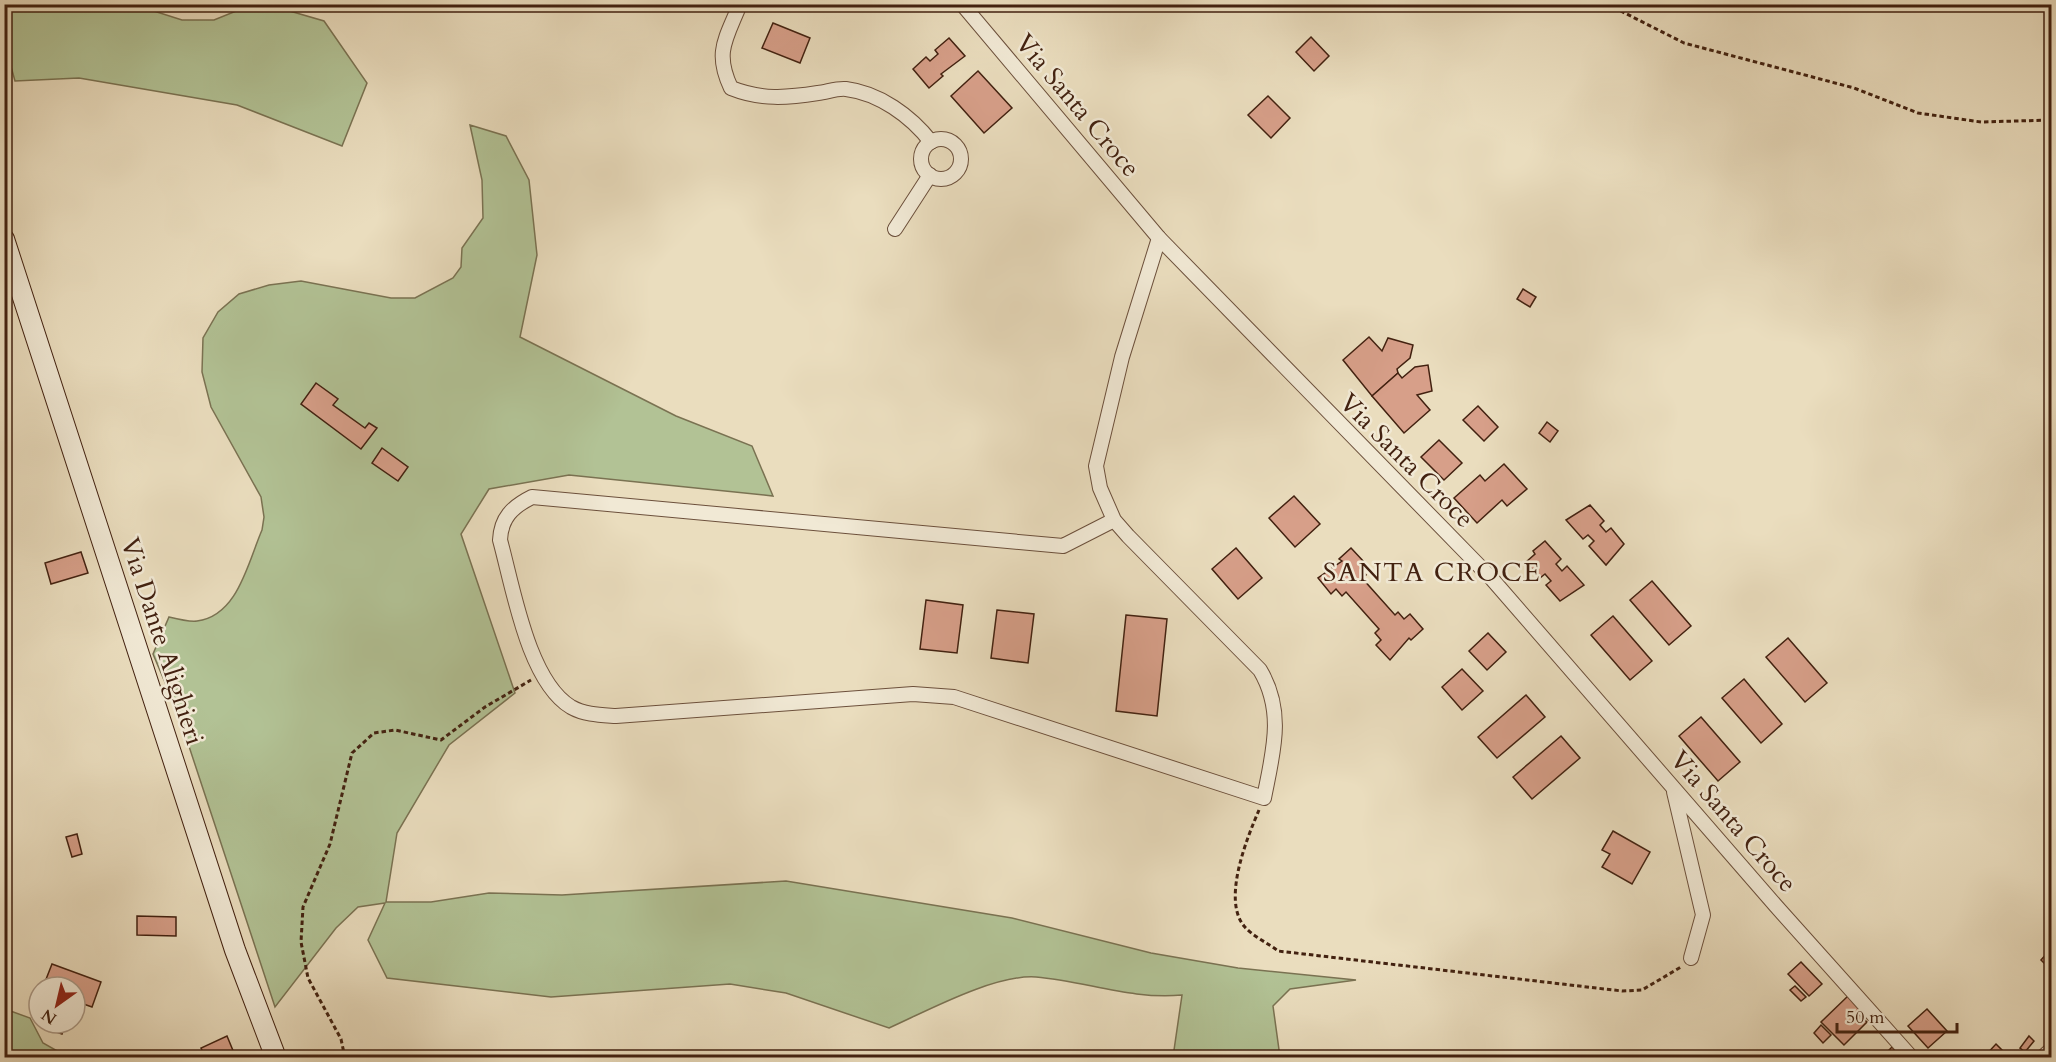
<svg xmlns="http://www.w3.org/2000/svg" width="2056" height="1062" font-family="Cardo,serif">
  <rect width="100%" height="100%" fill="#eaddbe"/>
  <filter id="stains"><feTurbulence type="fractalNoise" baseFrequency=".00333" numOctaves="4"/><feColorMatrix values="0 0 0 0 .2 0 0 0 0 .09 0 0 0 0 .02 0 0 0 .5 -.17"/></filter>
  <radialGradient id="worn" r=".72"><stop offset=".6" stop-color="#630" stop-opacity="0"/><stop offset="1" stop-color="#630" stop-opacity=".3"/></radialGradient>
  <!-- green -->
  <g fill="#b2c295" stroke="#7a7252" stroke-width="1.5">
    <path d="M4 5H135L182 20H214L251 5H269L324 21 367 83 342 146 237 105 79 78 15 81 5 45Z"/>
    <path d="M470 125 506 136 529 180 537 255 520 337 676 416 752 446 773 496 569 475 489 489 461 534 515 693 449 745 397 833 386 902H431L489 893 562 895 786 881 1012 918 1151 953 1238 968 1356 980 1290 989 1273 1006 1280 1057H1173L1182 995C1132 1000 1085 981 1036 977 995 974 927 1011 889 1028L786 993 730 984 551 997 387 978 368 940 385 903 358 907 336 928 275 1007 178 713 153 654 169 617C177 619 189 622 197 621 238 616 248 562 262 530L264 517 261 497 211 407 202 372 203 338 218 312 239 294 269 285 301 281 391 298H415L453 278 461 267 462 248 483 218 482 180Z"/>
    <path d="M5 1009 30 1018 43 1043 68 1057H5Z"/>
  </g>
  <!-- building -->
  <g fill="#d79f89" stroke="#422110" stroke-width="1.5">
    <path d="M773 23 810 38 800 63 762 48Z"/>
    <path d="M1311 37 1329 56 1314 71 1296 52Z"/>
    <path d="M949 38 965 56 941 74 943 76 929 88 913 69 926 57 930 61 938 54 935 50Z"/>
    <path d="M978 71 1012 108 984 133 951 96Z"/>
    <path d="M1268 96 1290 118 1271 138 1248 115Z"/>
    <path d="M1523 289 1536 297 1530 307 1517 299Z"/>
    <path d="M1369 337 1382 351 1388 338 1413 345 1410 358 1397 369 1398 373 1372 396 1343 360Z"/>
    <path d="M1428 365 1432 391 1417 395 1430 410 1404 433 1372 396 1398 373 1402 378 1415 367Z"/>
    <path d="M316 383 338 399 333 405 365 428 369 423 377 428 361 449 301 404Z"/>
    <path d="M1478 406 1498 427 1484 441 1463 420Z"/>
    <path d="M1547 422 1558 431 1550 442 1539 433Z"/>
    <path d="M1439 440 1462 463 1444 480 1421 457Z"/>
    <path d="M382 448 408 467 398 481 372 463Z"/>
    <path d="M1504 464 1527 489 1507 506 1502 500 1477 523 1454 498 1480 475 1485 481Z"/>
    <path d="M1294 496 1320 524 1295 547 1269 518Z"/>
    <path d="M1590 505 1604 521 1600 525 1606 532 1611 528 1624 544 1606 565 1589 546 1594 541 1588 535 1583 539 1566 520Z"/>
    <path d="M1545 541 1561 559 1556 564 1562 571 1567 566 1584 585 1560 601 1546 585 1551 581 1545 574 1540 578 1526 562 1535 554 1533 551Z"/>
    <path d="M1236 548 1262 578 1238 599 1212 569Z"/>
    <path d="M1351 548 1365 563 1360 568 1366 575 1362 578 1395 615 1398 612 1404 619 1410 614 1423 629 1411 640 1409 638 1390 660 1376 645 1381 640 1375 633 1379 629 1346 592 1342 596 1336 589 1331 594 1318 578 1342 561 1339 559Z"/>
    <path d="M81 552 88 573 51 584 45 563Z"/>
    <path d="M1652 581 1691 626 1669 645 1630 600Z"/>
    <path d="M926 600 963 605 957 653 920 649Z"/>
    <path d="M997 610 1034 614 1028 663 991 658Z"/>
    <path d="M1126 615 1167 619 1157 716 1116 711Z"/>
    <path d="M1613 616 1652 661 1630 680 1591 635Z"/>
    <path d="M1488 633 1506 652 1487 670 1469 651Z"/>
    <path d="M1788 638 1827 683 1805 702 1766 657Z"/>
    <path d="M1462 669 1483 691 1462 710 1442 687Z"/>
    <path d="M1744 679 1782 724 1761 743 1722 698Z"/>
    <path d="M1526 695 1545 717 1497 758 1478 737Z"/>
    <path d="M1701 717 1740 762 1718 781 1679 736Z"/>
    <path d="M1561 736 1580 758 1532 799 1513 777Z"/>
    <path d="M1613 831 1650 852 1632 884 1602 867 1610 854 1602 850Z"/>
    <path d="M77 834 82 854 72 857 66 837Z"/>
    <path d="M137 916 176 917V936L137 935Z"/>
    <path d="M2050 950 2052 951V971L2041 960Z"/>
    <path d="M1801 962 1822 984 1809 996 1788 974Z"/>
    <path d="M52 964 101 982 92 1007 75 1001V987H43Z"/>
    <path d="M1795 986 1806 997 1801 1001 1790 990Z"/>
    <path d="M1849 995 1861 1009 1857 1013 1867 1022 1844 1045 1821 1022Z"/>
    <path d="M1927 1009 1947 1031 1928 1048 1908 1026Z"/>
    <path d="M50 1023H66L62 1034 48 1029Z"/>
    <path d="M1821 1025 1831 1035 1823 1043 1814 1033Z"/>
    <path d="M227 1036 234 1053 225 1058H206L201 1048Z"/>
    <path d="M2029 1036 2034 1041 2025 1052 2020 1048Z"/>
    <path d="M1996 1044 2010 1058H1983Z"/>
    <path d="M1892 1047 1902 1058H1881Z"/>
  </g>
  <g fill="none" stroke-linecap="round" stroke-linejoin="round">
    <!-- street casing -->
    <g stroke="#6c503c" stroke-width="16">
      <g id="street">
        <path d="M740 4C726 39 714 52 731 88 761 100 787 98 818 93 827 92 837 88 846 89 879 93 911 116 931 142"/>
        <path d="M962 4 1159 238 1492 579 1776 906 1912 1058"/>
        <circle cx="941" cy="159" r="20"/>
        <path d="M895 229 930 175"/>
        <path d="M1114 520 1063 546 532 497C512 507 501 518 500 540 513 587 528 681 571 707 585 715 601 715 616 716L913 694 954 697 1264 798C1273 752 1285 712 1260 670L1128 536 1114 520 1100 488 1096 466 1122 357 1159 238"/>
        <path d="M1674 792 1703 915 1691 958"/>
        <path d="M2042 1058 2052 1049"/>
      </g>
    </g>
    <!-- secondary casing -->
    <g stroke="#422110" stroke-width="22">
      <path id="secondary" d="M4 239 235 950 276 1058"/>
    </g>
    <!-- path -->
    <g stroke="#422110" stroke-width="3" stroke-dasharray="4.5 3" stroke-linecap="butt">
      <path d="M1607 4 1684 43 1854 88 1918 113 1981 122 2052 120"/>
      <path d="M1259 810C1247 838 1222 899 1244 926 1252 936 1268 943 1278 951L1622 991 1642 990 1681 967"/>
      <path d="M345 1058 341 1039 308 978 301 942 303 907 330 844 352 753 374 733 395 730 441 740 485 707 531 680"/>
    </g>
    <!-- street -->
    <use href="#street" stroke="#f1e9d5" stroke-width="14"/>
    <!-- secondary -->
    <use href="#secondary" stroke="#f1e9d5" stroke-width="20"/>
  </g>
  <g text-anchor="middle" stroke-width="5" stroke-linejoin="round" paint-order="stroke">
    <!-- street labels -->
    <g font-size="26" fill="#422110" stroke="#f1e9d5">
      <text transform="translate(1078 105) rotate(50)" y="9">Via Santa Croce</text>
      <text transform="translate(1407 460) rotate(45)" y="9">Via Santa Croce</text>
      <text transform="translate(163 641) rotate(72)" y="9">Via Dante Alighieri</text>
      <text transform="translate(1734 821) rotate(49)" y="9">Via Santa Croce</text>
    </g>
    <!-- neighbourhood labels -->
    <g font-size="27" letter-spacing="1.5" fill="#422110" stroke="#f1e9d5">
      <text x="1432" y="581">SANTA CROCE</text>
    </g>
  </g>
  <!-- margin -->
  <rect width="2056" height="1062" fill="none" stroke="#eaddbe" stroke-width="24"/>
  <rect x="6" y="6" width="2044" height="1050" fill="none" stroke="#422110" stroke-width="3"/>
  <rect x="12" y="12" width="2032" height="1038" fill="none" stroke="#422110" stroke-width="1.5"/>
  <!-- north arrow -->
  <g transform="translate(57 1005) rotate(214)"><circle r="28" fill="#f1e9d5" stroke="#ab9986" stroke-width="1.5"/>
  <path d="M0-4.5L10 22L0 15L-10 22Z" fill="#8f2418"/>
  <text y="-9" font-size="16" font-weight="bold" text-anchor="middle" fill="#422110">N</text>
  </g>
  <!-- scale -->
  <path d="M1837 1023v9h120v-9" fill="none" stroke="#422110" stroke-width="3"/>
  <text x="1846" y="1023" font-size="18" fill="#422110" stroke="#f1e9d5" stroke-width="4.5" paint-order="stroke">50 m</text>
  <rect width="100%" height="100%" filter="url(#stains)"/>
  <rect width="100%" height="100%" fill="url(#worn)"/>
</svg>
